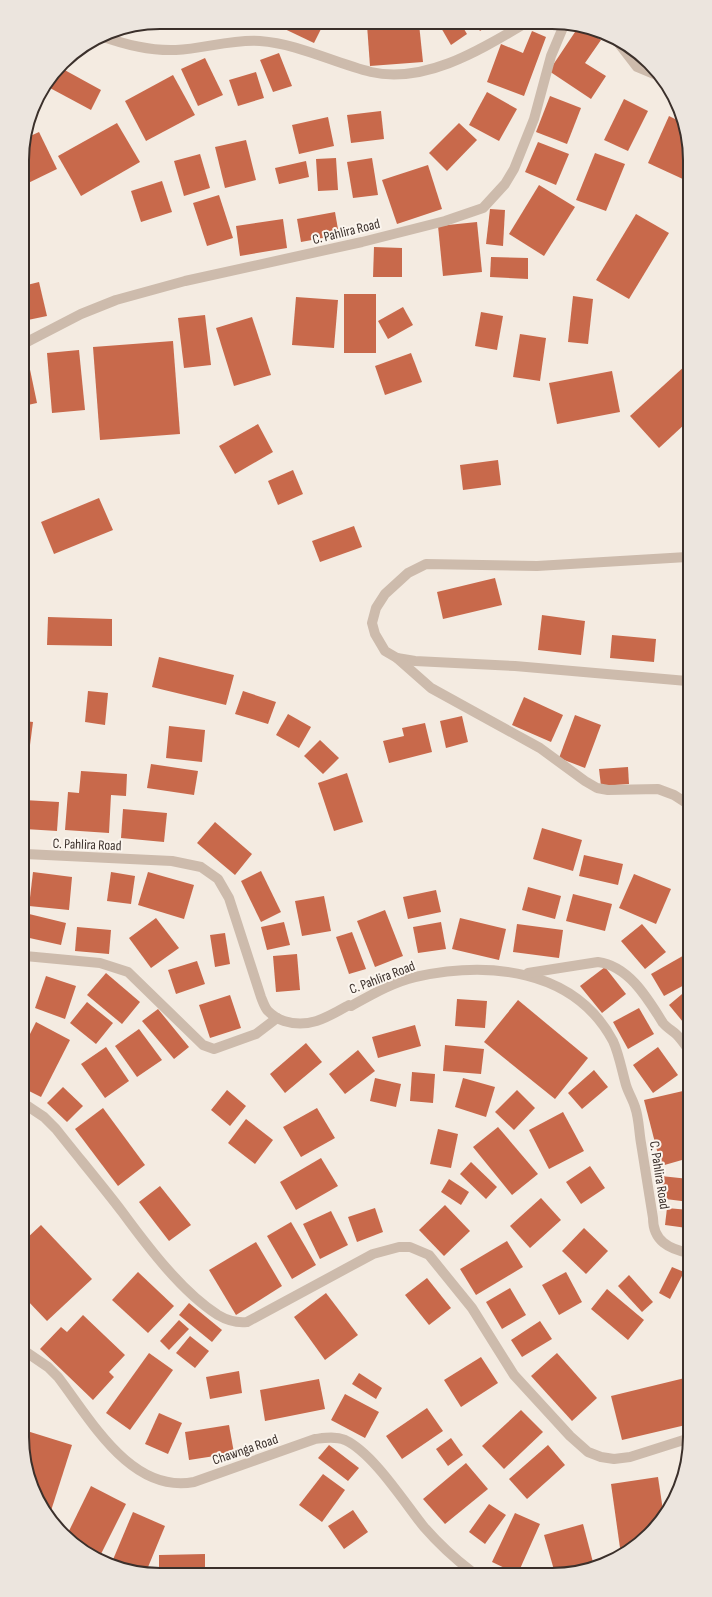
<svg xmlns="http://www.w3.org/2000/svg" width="712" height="1597" font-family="'Sofia Sans Condensed',sans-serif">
  <rect width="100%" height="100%" fill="#f4ebe1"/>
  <!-- building -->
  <g fill="#c8694b">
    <path d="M160 22H175L171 30 156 23Z"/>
    <path d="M272 23H324L314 43Z"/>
    <path d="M392 23 419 24 423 62 370 66 367 25Z"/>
    <path d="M443 24H461L467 34 451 45 440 26Z"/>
    <path d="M475 24H490L480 31Z"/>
    <path d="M579 26 601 40 585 63 606 76 591 99 549 71Z"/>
    <path d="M532 31 546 37 524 96 487 82 501 44 523 53Z"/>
    <path d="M279 53 292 86 273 92 260 60Z"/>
    <path d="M205 58 223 95 198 106 181 69Z"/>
    <path d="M61 68 101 90 91 110 50 88Z"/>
    <path d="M256 72 264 98 238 106 229 80Z"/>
    <path d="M173 75 195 115 146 141 125 101Z"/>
    <path d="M487 92 517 109 499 141 469 125Z"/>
    <path d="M550 96 581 108 567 144 536 132Z"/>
    <path d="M624 99 648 111 628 151 604 140Z"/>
    <path d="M381 111 384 139 351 143 347 115Z"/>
    <path d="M669 116 685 124V180L648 163Z"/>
    <path d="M328 117 334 146 299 154 292 125Z"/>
    <path d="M117 123 140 162 81 196 58 156Z"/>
    <path d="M459 123 477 140 447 171 429 153Z"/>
    <path d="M39 132 57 169 22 186V151L26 138Z"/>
    <path d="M246 140 256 180 225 188 215 147Z"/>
    <path d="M538 142 569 154 556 185 525 172Z"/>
    <path d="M595 153 625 164 606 211 576 200Z"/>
    <path d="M200 154 210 188 184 196 174 161Z"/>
    <path d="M336 158 338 190 318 191 316 159Z"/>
    <path d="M372 158 378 195 353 198 347 162Z"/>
    <path d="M306 161 309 177 279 184 275 168Z"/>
    <path d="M428 165 442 209 397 224 382 180Z"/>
    <path d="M162 181 172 212 141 222 131 191Z"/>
    <path d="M539 185 575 207 544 256 509 234Z"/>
    <path d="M219 195 233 238 207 246 193 203Z"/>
    <path d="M490 209 505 210 503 246 486 244Z"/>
    <path d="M335 212 339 235 301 242 297 219Z"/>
    <path d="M636 214 669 233 629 299 596 280Z"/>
    <path d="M283 219 287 248 240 256 236 226Z"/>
    <path d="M477 222 482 272 443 276 438 226Z"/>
    <path d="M374 247 402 248V277H373Z"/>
    <path d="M491 257 528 258V279L490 277Z"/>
    <path d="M39 282 47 316 23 321V286Z"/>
    <rect x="344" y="294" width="32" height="59"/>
    <path d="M573 296 593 299 588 344 568 342Z"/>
    <path d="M296 297 338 300 334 348 292 345Z"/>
    <path d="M403 307 413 325 388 339 378 321Z"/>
    <path d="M481 312 503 316 497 350 475 346Z"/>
    <path d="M205 315 211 365 184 368 178 318Z"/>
    <path d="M252 317 271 375 234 386 216 328Z"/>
    <path d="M520 334 546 338 540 381 513 377Z"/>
    <path d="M173 341 180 434 100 440 93 347Z"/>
    <path d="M79 350 85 410 52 413 47 353Z"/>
    <path d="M411 353 422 382 385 395 375 366Z"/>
    <path d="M28 360 37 403 23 406V361Z"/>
    <path d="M686 365V423L659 448 630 416Z"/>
    <path d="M612 371 620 412 557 424 549 383Z"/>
    <path d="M258 424 273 452 235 474 219 446Z"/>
    <path d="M498 460 501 485 463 490 460 465Z"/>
    <path d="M293 470 303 494 278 505 268 481Z"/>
    <path d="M99 498 113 530 54 554 41 522Z"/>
    <path d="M354 526 362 547 320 562 312 541Z"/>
    <path d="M495 578 502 605 443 619 437 592Z"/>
    <path d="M542 615 585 621 581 655 538 650Z"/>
    <path d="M48 617 112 619V646L47 645Z"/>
    <path d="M612 635 656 639 654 662 610 658Z"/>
    <path d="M159 657 234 675 226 705 152 687Z"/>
    <path d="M88 691 108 693 105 725 85 722Z"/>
    <path d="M243 691 276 702 268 724 235 714Z"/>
    <path d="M524 697 563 715 551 742 512 725Z"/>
    <path d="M288 714 311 727 299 748 276 735Z"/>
    <path d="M575 715 601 725 585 768 559 758Z"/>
    <path d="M462 716 468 742 446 748 440 721Z"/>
    <path d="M24 721 33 722 30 745 24 744Z"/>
    <path d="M425 723 432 752 389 763 383 741 404 736 402 728Z"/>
    <path d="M169 726 205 730 202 762 166 758Z"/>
    <path d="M320 740 339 758 323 774 304 756Z"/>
    <path d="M151 764 198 771 194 795 147 788Z"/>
    <path d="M628 767 629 784 601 786 599 769Z"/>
    <path d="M81 771 127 774 126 796 111 795 109 833 65 830 68 792 79 793Z"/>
    <path d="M347 773 363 822 334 831 318 783Z"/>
    <path d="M24 800 59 802 57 831 25 829Z"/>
    <path d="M123 809 167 813 164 842 121 838Z"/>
    <path d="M215 822 252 854 235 875 197 843Z"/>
    <path d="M542 828 582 840 573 871 533 859Z"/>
    <path d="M584 855 623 864 618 885 579 876Z"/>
    <path d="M261 871 281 912 261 922 241 881Z"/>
    <path d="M33 872 72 877 69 910 29 906Z"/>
    <path d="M111 872 135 876 131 904 107 901Z"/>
    <path d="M148 872 194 885 184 919 138 905Z"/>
    <path d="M634 874 671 889 656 924 619 908Z"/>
    <path d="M528 887 561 896 555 919 522 910Z"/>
    <path d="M436 890 441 912 408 919 403 897Z"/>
    <path d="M573 894 612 904 605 931 566 921Z"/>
    <path d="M324 896 331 931 302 936 295 901Z"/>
    <path d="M385 910 403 956 375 967 357 921Z"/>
    <path d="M25 913 66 923 61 945 25 937Z"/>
    <path d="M156 918 179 948 151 968 129 938Z"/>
    <path d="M460 918 506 929 499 960 452 949Z"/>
    <path d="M284 922 290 945 267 950 261 927Z"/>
    <path d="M441 922 446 949 418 953 413 927Z"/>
    <path d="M517 924 563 930 559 958 513 952Z"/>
    <path d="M642 924 666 952 645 969 621 941Z"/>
    <path d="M77 927 111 930 109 954 75 951Z"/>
    <path d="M352 932 366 969 349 974 336 937Z"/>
    <path d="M225 933 230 964 215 967 210 935Z"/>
    <path d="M688 953V983L664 996 651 974Z"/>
    <path d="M297 954 300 990 276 992 273 956Z"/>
    <path d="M197 961 205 984 176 994 168 970Z"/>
    <path d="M605 967 626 994 602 1013 580 986Z"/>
    <path d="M106 973 140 1002 122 1024 87 995Z"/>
    <path d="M46 976 76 986 65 1019 35 1008Z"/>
    <path d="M688 989V1028L669 1005Z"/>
    <path d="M230 995 241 1028 210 1038 199 1005Z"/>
    <path d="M457 999 487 1001 485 1028 455 1026Z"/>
    <path d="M518 1000 588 1058 555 1099 484 1042Z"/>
    <path d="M87 1002 113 1023 96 1044 70 1023Z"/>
    <path d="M639 1008 654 1034 628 1049 613 1022Z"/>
    <path d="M158 1009 189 1047 174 1059 142 1021Z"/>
    <path d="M36 1022 70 1040 41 1097 25 1089V1044Z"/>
    <path d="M415 1025 421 1046 378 1058 372 1037Z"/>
    <path d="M139 1029 162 1060 137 1077 115 1046Z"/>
    <path d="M306 1043 322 1062 285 1093 270 1074Z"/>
    <path d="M445 1045 484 1049 481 1074 443 1071Z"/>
    <path d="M106 1047 129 1081 105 1098 81 1064Z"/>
    <path d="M658 1047 678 1075 653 1093 633 1065Z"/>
    <path d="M358 1050 375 1071 345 1094 329 1074Z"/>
    <path d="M594 1070 608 1087 582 1109 568 1093Z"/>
    <path d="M412 1072 435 1074 433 1103 410 1101Z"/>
    <path d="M375 1078 401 1084 396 1107 370 1101Z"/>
    <path d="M463 1078 495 1087 486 1117 455 1107Z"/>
    <path d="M63 1087 83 1106 67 1122 47 1103Z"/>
    <path d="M227 1090 246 1106 230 1126 211 1110Z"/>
    <path d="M517 1090 535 1108 514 1130 495 1112Z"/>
    <path d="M683 1091 689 1114V1158L661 1166 644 1100Z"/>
    <path d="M103 1108 145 1165 118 1186 75 1129Z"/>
    <path d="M317 1108 335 1138 301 1157 283 1127Z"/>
    <path d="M563 1112 584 1151 549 1169 529 1130Z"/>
    <path d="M246 1119 273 1140 255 1164 228 1143Z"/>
    <path d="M498 1127 538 1174 512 1195 473 1147Z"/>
    <path d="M438 1129 458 1134 451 1168 430 1164Z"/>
    <path d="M321 1158 338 1186 296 1210 280 1182Z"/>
    <path d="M471 1162 497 1187 486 1199 460 1174Z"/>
    <path d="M590 1166 605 1188 581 1204 566 1182Z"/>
    <path d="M661 1176 689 1179V1202L658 1198Z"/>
    <path d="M449 1179 469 1192 461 1205 441 1192Z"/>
    <path d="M160 1186 191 1225 169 1241 139 1202Z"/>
    <path d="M541 1198 561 1220 530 1248 510 1226Z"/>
    <path d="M445 1205 470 1231 444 1256 419 1230Z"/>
    <path d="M375 1208 383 1232 357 1242 348 1217Z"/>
    <path d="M667 1208 689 1210 687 1228 665 1225Z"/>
    <path d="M331 1211 348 1245 320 1259 303 1224Z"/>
    <path d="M291 1222 316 1265 292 1279 267 1236Z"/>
    <path d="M41 1225 92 1279 47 1321 26 1299V1239Z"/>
    <path d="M584 1228 608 1251 586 1274 562 1251Z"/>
    <path d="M507 1241 523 1267 476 1295 460 1269Z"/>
    <path d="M256 1242 282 1286 236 1315 209 1270Z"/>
    <path d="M672 1267 684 1272 670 1299 659 1293Z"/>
    <path d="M138 1272 174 1306 148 1333 112 1300Z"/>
    <path d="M566 1272 582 1302 559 1315 542 1285Z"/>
    <path d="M629 1275 653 1302 642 1312 618 1286Z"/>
    <path d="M427 1278 451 1308 429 1325 405 1295Z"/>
    <path d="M510 1288 526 1315 502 1329 486 1302Z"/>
    <path d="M607 1289 644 1320 628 1340 591 1309Z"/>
    <path d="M326 1293 358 1335 325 1360 294 1317Z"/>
    <path d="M189 1303 222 1330 212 1342 179 1315Z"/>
    <path d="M83 1315 125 1355 109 1372 114 1377 93 1400 40 1349 61 1327 67 1332Z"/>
    <path d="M179 1320 189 1329 169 1350 160 1341Z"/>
    <path d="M540 1321 552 1339 522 1357 511 1340Z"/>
    <path d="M190 1336 209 1351 195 1368 176 1353Z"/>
    <path d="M149 1353 173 1370 130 1430 106 1413Z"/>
    <path d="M557 1353 597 1398 572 1421 531 1376Z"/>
    <path d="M481 1357 498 1383 461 1407 444 1380Z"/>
    <path d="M239 1371 242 1393 210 1399 206 1377Z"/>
    <path d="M359 1373 382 1388 376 1399 352 1384Z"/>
    <path d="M689 1377 690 1424 622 1440 611 1396Z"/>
    <path d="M319 1379 325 1409 265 1421 260 1390Z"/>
    <path d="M345 1394 379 1412 365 1438 331 1420Z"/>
    <path d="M427 1408 443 1431 402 1459 386 1436Z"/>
    <path d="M521 1410 543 1432 504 1469 482 1446Z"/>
    <path d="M159 1413 182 1423 168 1454 145 1444Z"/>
    <path d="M229 1425 234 1453 189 1460 185 1432Z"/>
    <path d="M27 1431 72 1445 49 1517 41 1506 27 1473Z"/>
    <path d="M451 1438 463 1455 448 1466 436 1449Z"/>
    <path d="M329 1445 359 1468 348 1481 318 1458Z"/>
    <path d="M548 1445 565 1465 527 1499 509 1479Z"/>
    <path d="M466 1463 488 1489 445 1524 423 1499Z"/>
    <path d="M323 1474 345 1490 322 1522 299 1505Z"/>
    <path d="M658 1477 664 1517 629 1552 621 1555 611 1484Z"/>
    <path d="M681 1485 680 1490 675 1498 673 1486Z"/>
    <path d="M91 1486 126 1504 100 1556 69 1541 66 1537Z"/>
    <path d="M489 1504 506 1515 485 1544 469 1532Z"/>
    <path d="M353 1510 368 1532 344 1549 328 1526Z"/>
    <path d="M133 1512 165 1526 146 1572H133L112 1562Z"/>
    <path d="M515 1513 540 1524 519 1571H511L492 1562Z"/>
    <path d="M583 1524 594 1566 577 1570H554L544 1535Z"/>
    <path d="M205 1554V1572H159V1555Z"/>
  </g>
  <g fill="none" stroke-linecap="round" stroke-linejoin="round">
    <!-- minor -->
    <g stroke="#cdbbac" stroke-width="10">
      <path d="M101 36C123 44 152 51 176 50 204 49 231 39 260 41 299 44 334 63 371 72 425 84 480 50 524 24"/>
      <path d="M620 45 637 67 661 77"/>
      <path d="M23 344 81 314 116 300 185 281 362 242 445 221 483 208 505 184 514 169 534 119 551 56 564 25"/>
      <path d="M687 557 537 566 426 564 408 573 385 594 376 608 372 623 375 634 385 651 397 658 415 661 515 666 687 681"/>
      <path d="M397 658 431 688 540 748 585 781 597 788 608 790 658 789 674 795 688 804"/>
      <path d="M25 854 172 861 201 867 218 879 229 898 261 997C263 1002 265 1008 268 1011 273 1016 278 1019 284 1021 309 1029 328 1017 349 1005L351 1006C371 995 393 982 415 977 488 961 574 968 613 1041 619 1054 622 1071 626 1085 628 1092 633 1100 635 1107 639 1118 639 1132 641 1143 645 1168 649 1193 653 1218 653 1241 669 1249 689 1253"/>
      <path d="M25 956 100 963 128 972 203 1045 214 1049 256 1034 277 1018"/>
      <path d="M528 973 598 962C629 966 648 999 663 1023 667 1028 673 1031 677 1035 681 1039 685 1045 688 1049"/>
      <path d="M26 1105 44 1117 56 1129C78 1157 101 1184 123 1213 148 1247 182 1292 218 1315 228 1321 236 1323 247 1322L373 1254 399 1247H410L429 1255 472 1308 514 1375 570 1436 588 1452 601 1457 614 1459 630 1457 690 1438"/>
      <path d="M26 1352 48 1367 58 1377C91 1420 131 1494 194 1482L315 1439C324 1438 335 1436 345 1440 373 1453 404 1502 424 1527 438 1543 454 1558 471 1571"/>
    </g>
  </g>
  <g text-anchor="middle" stroke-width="4" stroke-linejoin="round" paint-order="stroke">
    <!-- street labels -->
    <g font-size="14" fill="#3b302b" stroke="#fbf5ee">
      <text transform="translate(346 231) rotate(-14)" y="5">C. Pahlira Road</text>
      <text transform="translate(87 844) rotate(2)" y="5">C. Pahlira Road</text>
      <text transform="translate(382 977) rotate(-21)" y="5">C. Pahlira Road</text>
      <text transform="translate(660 1175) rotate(81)" y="5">C. Pahlira Road</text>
      <text transform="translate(245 1449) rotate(-19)" y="5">Chawnga Road</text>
    </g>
  </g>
  <!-- crop -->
  <path d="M0 0H712V1597H0ZM160 29H552A131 131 0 0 1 683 160V1437A131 131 0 0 1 552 1568H160A131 131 0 0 1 29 1437V160A131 131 0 0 1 160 29Z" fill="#ece5de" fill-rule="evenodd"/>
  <path fill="none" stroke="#3b302b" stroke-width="2" d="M160 29H552A131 131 0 0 1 683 160V1437A131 131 0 0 1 552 1568H160A131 131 0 0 1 29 1437V160A131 131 0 0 1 160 29Z"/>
</svg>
